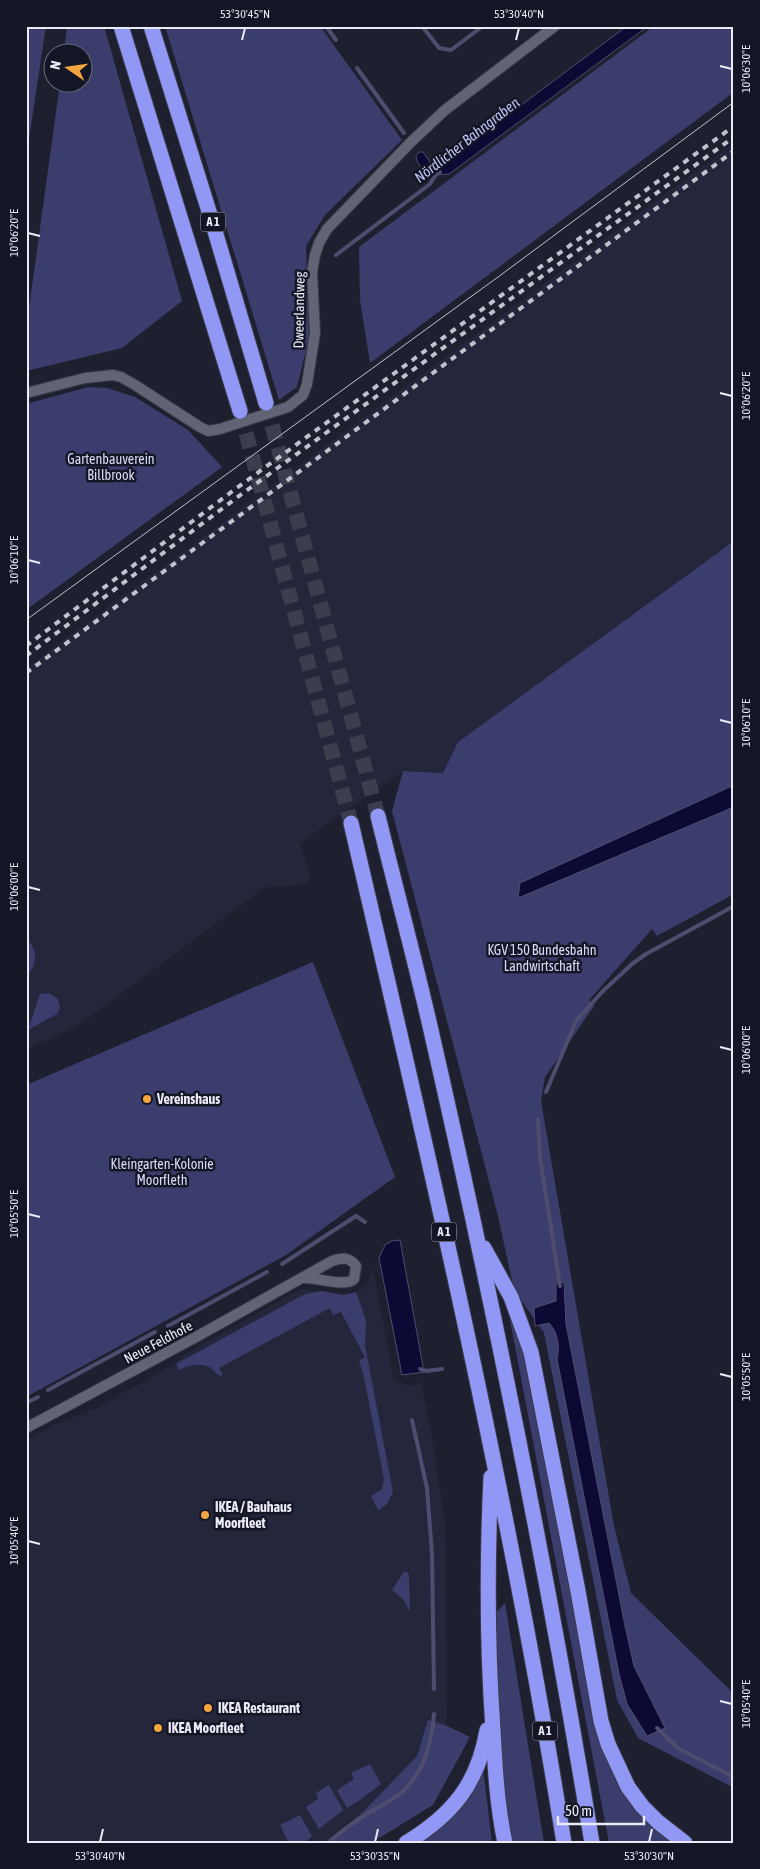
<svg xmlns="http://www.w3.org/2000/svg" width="760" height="1869" font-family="'Asap Condensed',sans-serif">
  <rect width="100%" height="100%" fill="#1e202f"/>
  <!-- built -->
  <g fill="#24263b">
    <path d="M734 143V541L458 742 443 773 403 771 300 843 310 876 307 884 264 888 80 1024 26 1050V668Z"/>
    <path d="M373 1270 394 1379 412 1387 421 1383 430 1425 445 1522 447 1726 438 1757 332 1843H26V1440L56 1424 95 1409 171 1366 187 1353 299 1290H316L336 1294H354L365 1286Z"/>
  </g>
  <!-- green -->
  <g fill="#3b3d6d">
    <path d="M26 26H46L26 159Z"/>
    <path d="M67 26H104L182 301 122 348 26 371V330L60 83 82 82V52H64Z"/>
    <path d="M165 26H320L402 140 325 215 306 246 309 338 297 387 279 400Z"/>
    <path d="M654 26H734V92L370 363 360 300 359 247Z"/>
    <path d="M88 387 107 388 135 397 188 430 222 467 26 610V404Z"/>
    <path d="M734 541V894L657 936 652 929 589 1000 594 1006 545 1077 541 1101 614 1526 631 1593 734 1694V1788L638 1738 617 1700 544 1333 514 1290 498 1216 479 1143 392 811 403 771 443 773 458 742Z"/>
    <path d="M26 938C38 949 38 965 26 976Z"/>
    <path d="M313 962 395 1177 286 1255 26 1397V1085Z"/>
    <path d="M49 993 58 999 60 1008 57 1014 28 1030 40 994Z"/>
    <path d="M322 1291 343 1295 356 1292 366 1320 365 1345 393 1492 387 1504 379 1510H378L371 1496 382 1489 384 1479 363 1373 359 1361 365 1357 341 1312 333 1315 330 1308 219 1368 223 1375 220 1376C217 1374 214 1371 211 1368 201 1362 188 1365 179 1370L176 1364 305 1294Z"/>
    <path d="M511 1317 524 1348 609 1759 676 1843H609L510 1320Z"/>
    <path d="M404 1572H407L409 1575 410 1612 403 1599 392 1590Z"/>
    <path d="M505 1603 544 1843H513L508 1825 500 1748 494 1615Z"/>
    <path d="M428 1720 447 1726 470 1737 433 1805 371 1843H326L364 1811 417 1756Z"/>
    <path d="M370 1764 381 1784 360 1800 347 1808 337 1790 354 1779 351 1773Z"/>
    <path d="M483 1767 492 1843H414Z"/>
    <path d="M329 1785 343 1810 319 1829 306 1807 318 1799 316 1793Z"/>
    <path d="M300 1815 312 1836 305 1843H289L280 1825Z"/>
  </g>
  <!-- water -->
  <g fill="#0d0935" stroke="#4f4d6f">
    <path d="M627 26H648L449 174C435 176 418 172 416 156L419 152H423L432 165 440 166Z"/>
    <path d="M734 785V807L518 898 520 883Z"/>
    <path d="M400 1240 424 1372 402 1375 379 1258 385 1245 392 1241Z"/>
    <path d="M564 1282 566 1324 625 1626 634 1666 665 1728 647 1736 627 1704 619 1674 557 1359C560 1348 558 1332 549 1323L535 1326 534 1308 556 1301V1283Z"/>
  </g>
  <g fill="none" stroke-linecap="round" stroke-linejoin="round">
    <!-- stream -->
    <g stroke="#4f4d6f" stroke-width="4">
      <path d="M326 26 336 40"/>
      <path d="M422 26 439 48 451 50 483 26"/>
      <path d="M357 68 404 133"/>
      <path d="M336 255 430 184 435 176 440 172"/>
      <path d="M546 1092 576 1021 602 992 632 964 646 954 734 906"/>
      <path d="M538 1120 540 1157 560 1286"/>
      <path d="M282 1264 356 1216 365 1222"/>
      <path d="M168 1326 267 1272"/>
      <path d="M420 1369 426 1371 442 1369"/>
      <path d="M48 1390 155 1332"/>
      <path d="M26 1403 38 1397"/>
      <path d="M412 1420 427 1488 432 1554 434 1689"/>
      <path d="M657 1728 679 1749 734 1777"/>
      <path d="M328 1843C342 1830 359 1819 375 1809 385 1804 396 1798 404 1790 425 1770 432 1742 434 1714"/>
    </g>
    <!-- motorway-tunnel -->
    <g stroke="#3d3e4d" stroke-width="15" stroke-dasharray="15 8" stroke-linecap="butt">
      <path d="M266 403 378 816"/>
      <path d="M240 411 351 823"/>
    </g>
    <!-- minor casing -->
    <g stroke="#3a3b48" stroke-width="12">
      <g id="minor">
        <path d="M26 393 85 378 113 375 121 377 135 385 200 427 208 431 220 429 288 407 303 395 307 384 315 333 312 273 315 255 319 243 327 229 411 142 445 110 555 26"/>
        <path d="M26 1428 196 1337 332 1261C342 1258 349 1256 356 1266L354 1279C345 1288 317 1277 303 1278"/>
      </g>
    </g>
    <!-- motorway casing -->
    <g stroke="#3a3b48" stroke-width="17">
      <g id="motorway">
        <path d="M121 26 240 411"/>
        <path d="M151 26 212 221 266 403"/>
        <path d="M378 816C395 886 414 956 430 1026 492 1297 547 1569 592 1843"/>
        <path d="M351 823C430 1161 509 1500 564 1843"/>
        <path d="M484 1248 511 1297 531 1352 578 1591 601 1721 608 1744 628 1787 642 1806 658 1822 685 1843"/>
        <path d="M491 1477C487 1561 487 1645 493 1729 495 1767 497 1805 505 1843"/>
        <path d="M406 1843C452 1815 478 1784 487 1730"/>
      </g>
    </g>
    <!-- minor -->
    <use href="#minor" stroke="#626476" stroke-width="10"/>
    <!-- motorway -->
    <use href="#motorway" stroke="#9097f4" stroke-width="15"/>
    <!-- tram -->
    <path stroke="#c1c2ce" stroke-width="1" d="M26 620 498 277 734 102"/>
    <!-- rail -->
    <g stroke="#c1c2ce" stroke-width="4" stroke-dasharray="6 6" stroke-linecap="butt">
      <path d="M26 646 234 490 734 126"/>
      <path d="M26 656 239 496 734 137"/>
      <path d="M26 673 734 151"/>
    </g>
  </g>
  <!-- ticks -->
  <path fill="none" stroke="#eaebf6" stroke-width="2" d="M242 40 245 28M516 40 519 28M720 66 732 69M28 233 40 236M720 393 732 396M28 560 40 563M720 720 732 723M28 887 40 890M720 1047 732 1050M28 1214 40 1217M720 1374 732 1377M28 1541 40 1544M720 1701 732 1704M100 1842 103 1829M375 1842 378 1829M649 1842 652 1829"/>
  <!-- markers -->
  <g fill="#f2a541" stroke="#151625" stroke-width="2">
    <circle cx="147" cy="1099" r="5"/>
    <circle cx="205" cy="1515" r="5"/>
    <circle cx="208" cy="1708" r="5"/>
    <circle cx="158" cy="1728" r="5"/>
  </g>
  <g text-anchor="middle" stroke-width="5" stroke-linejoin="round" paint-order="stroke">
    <!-- shield labels -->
    <g fill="#151625" stroke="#aaabb7" stroke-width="1">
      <rect x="200.5" y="212.5" width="25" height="19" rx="4"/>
      <rect x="431.5" y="1222.5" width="25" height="19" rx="4"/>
      <rect x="532.5" y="1721.5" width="25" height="19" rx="4"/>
    </g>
    <g font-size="12" font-weight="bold" fill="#eaebf6">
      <text x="213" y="226">A 1</text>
      <text x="444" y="1236">A 1</text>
      <text x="545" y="1735">A 1</text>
    </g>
    <!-- street labels -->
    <g font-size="14" fill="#eaebf6" stroke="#151625">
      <text transform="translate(299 310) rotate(-89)" y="5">Dweerlandweg</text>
      <text transform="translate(158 1342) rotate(-28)" y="5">Neue Feldhofe</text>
    </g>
    <!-- park labels -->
    <g font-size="14" fill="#d7dbfc" stroke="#151625">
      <text x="111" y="464">Gartenbauverein<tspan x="111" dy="16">Billbrook</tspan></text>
      <text x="542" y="955">KGV 150 Bundesbahn<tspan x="542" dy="16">Landwirtschaft</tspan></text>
      <text x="162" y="1169">Kleingarten-Kolonie<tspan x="162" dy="16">Moorfleth</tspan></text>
    </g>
    <!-- poi labels -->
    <g font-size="14" font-weight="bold" fill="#eaebf6" stroke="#151625" text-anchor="start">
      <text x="157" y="1104">Vereinshaus</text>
      <text x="215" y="1512">IKEA / Bauhaus<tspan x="215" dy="16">Moorfleet</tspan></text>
      <text x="218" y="1713">IKEA Restaurant</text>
      <text x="168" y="1733">IKEA Moorfleet</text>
    </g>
    <!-- water labels -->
    <g font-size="15" font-style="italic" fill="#bdc3f3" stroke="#151625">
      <text transform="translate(467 140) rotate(-38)" y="5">Nördlicher Bahngraben</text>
    </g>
  </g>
  <!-- border -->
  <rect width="760" height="1869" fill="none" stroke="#151625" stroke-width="55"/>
  <!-- north arrow -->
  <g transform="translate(68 68) rotate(283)"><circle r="24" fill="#151625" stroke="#6a6b79"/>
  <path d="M0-4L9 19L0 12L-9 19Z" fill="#f2a541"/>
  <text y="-8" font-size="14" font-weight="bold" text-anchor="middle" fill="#eaebf6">N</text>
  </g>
  <!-- scale -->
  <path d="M558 1816v8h86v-8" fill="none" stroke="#eaebf6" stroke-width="2.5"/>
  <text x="565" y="1816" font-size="15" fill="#eaebf6" stroke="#151625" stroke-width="4" paint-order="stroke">50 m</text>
  <rect x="28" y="28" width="704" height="1814" fill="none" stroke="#eaebf6" stroke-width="2"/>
  <g font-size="12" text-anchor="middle" fill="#eaebf6">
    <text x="245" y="18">53°30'45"N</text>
    <text x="519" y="18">53°30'40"N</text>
    <text transform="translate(746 69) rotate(-90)" y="4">10°06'30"E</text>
    <text transform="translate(14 233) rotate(-90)" y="4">10°06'20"E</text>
    <text transform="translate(746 396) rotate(-90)" y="4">10°06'20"E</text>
    <text transform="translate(14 560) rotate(-90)" y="4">10°06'10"E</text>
    <text transform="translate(746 723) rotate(-90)" y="4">10°06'10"E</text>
    <text transform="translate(14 887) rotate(-90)" y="4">10°06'00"E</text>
    <text transform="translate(746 1050) rotate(-90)" y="4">10°06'00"E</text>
    <text transform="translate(14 1214) rotate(-90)" y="4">10°05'50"E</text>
    <text transform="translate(746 1377) rotate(-90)" y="4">10°05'50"E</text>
    <text transform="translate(14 1541) rotate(-90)" y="4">10°05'40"E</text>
    <text transform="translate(746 1704) rotate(-90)" y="4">10°05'40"E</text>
    <text x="100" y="1860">53°30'40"N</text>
    <text x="375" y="1860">53°30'35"N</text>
    <text x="649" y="1860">53°30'30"N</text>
  </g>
</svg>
